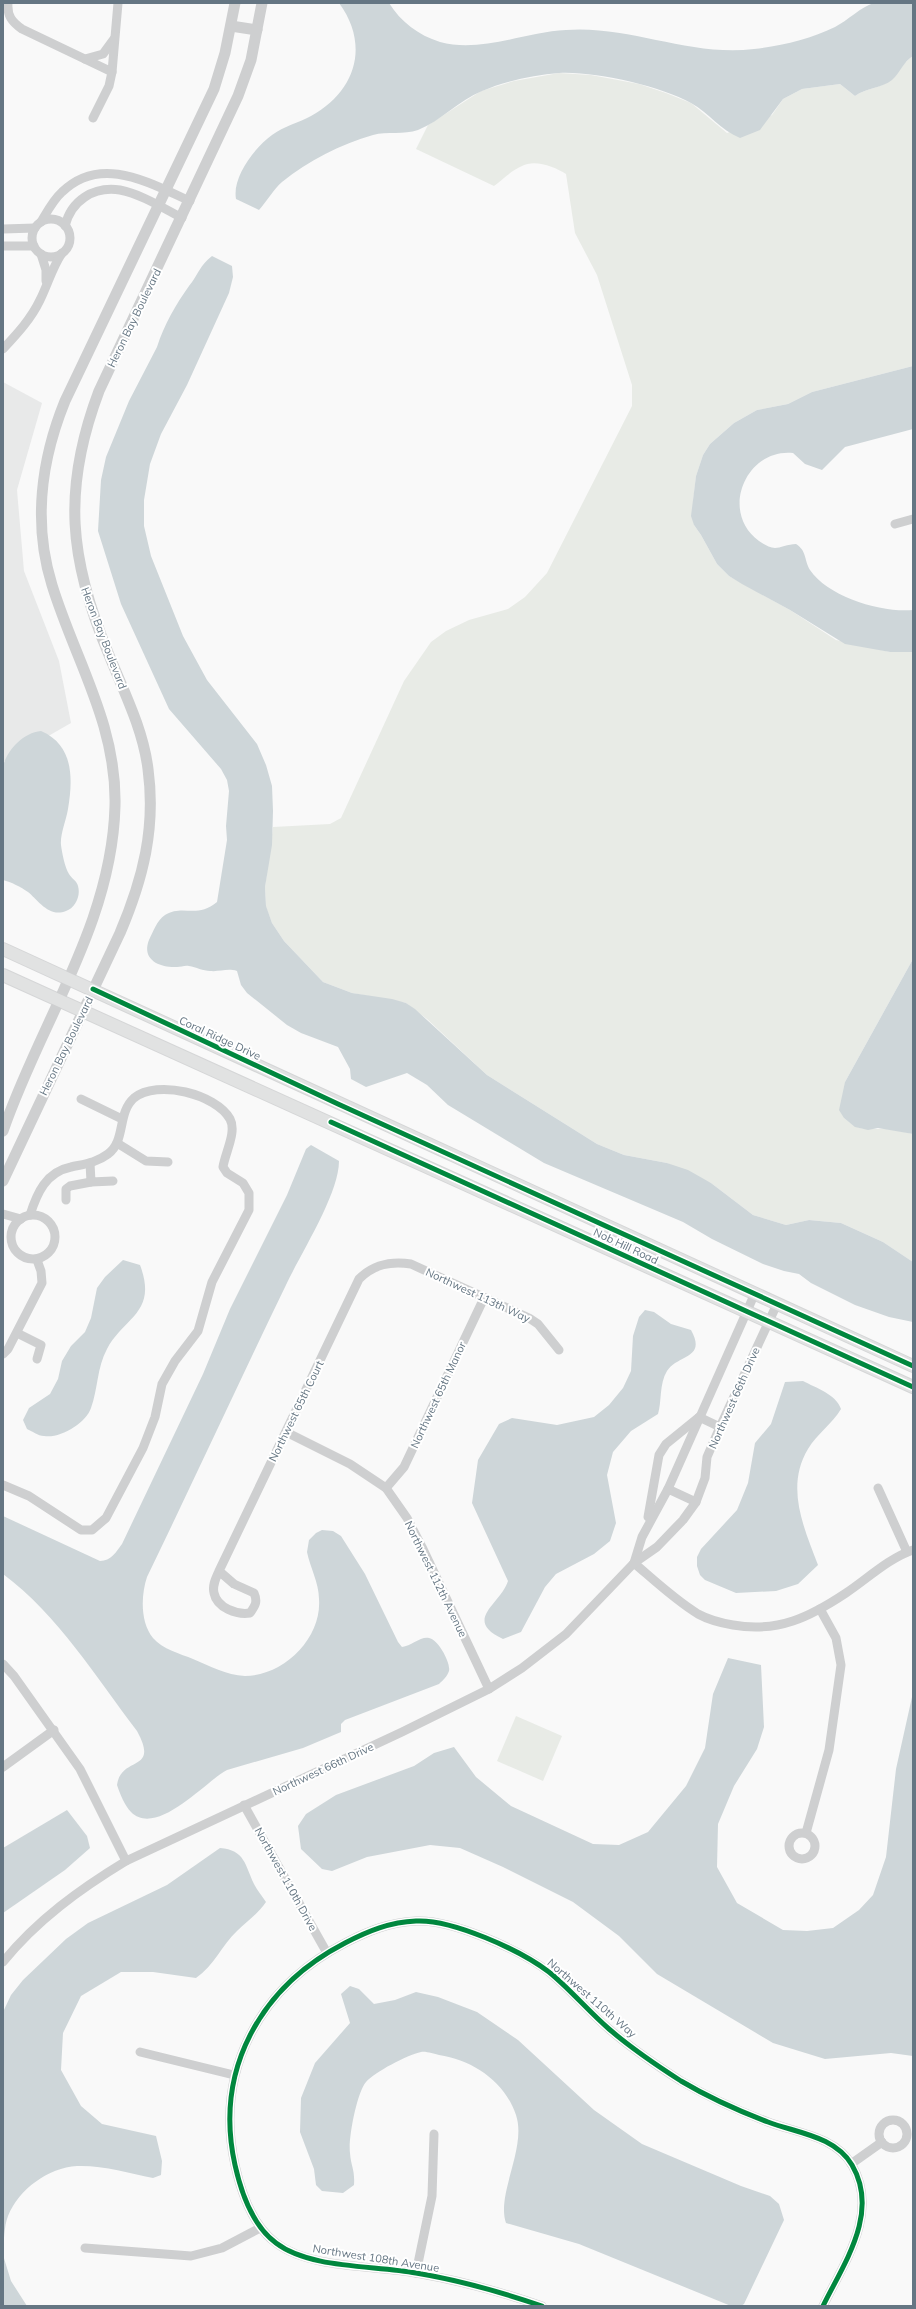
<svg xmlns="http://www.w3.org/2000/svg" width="916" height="2309" font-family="Mulish,sans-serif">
  <rect width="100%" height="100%" fill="#f9f9f9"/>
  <!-- built -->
  <path fill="#e8e9e9" d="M3 382 42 403 17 490 24 571 59 661 71 723 3 762Z"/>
  <!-- green -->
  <g fill="#e8ebe6">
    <path d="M913 56V366L812 392 788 404 757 410 734 423 710 444 703 455 696 476 693 502 694 525 701 535 717 564 729 576 790 610 836 640 890 652H913V959L845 1082 844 1118C859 1130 860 1129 878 1129 890 1128 902 1132 913 1134V1262L883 1242 841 1223 809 1220 786 1225 753 1215 711 1183 667 1163 624 1155 597 1144 487 1075 427 1019 406 1003 352 993 323 982 284 941 272 923 266 907 265 887 273 827 330 824 341 818 404 681 431 642 446 631 469 620 508 609 525 597 547 573 632 406V385L597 275 575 233 566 174C555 167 535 159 522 166 512 170 502 180 494 186L416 149 428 125 481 91 514 81 559 73 591 75 639 84 666 93 691 103 727 133 772 115 783 99 802 89 840 84 855 96C866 88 882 88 892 79 900 72 903 62 913 56Z"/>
    <path d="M516 1716 562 1736 543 1781 497 1761Z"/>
  </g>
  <!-- water -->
  <g fill="#ced6d9">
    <path d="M339 3H389C401 22 418 35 440 42 481 53 525 32 566 30 629 25 690 57 754 49 781 46 811 39 835 27 847 21 862 6 874 3 885 0 902 3 913 3V56C903 62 900 73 892 80 882 88 866 88 855 96L840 84 802 89 783 99 760 130 740 138C720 130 709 113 691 103 660 86 594 71 559 73 534 75 505 81 482 91 459 100 441 121 418 130 404 135 387 131 373 135 341 144 308 161 282 182 274 189 267 201 259 210L236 199C232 177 255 147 272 135 284 126 298 123 311 116 356 91 370 45 339 3Z"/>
    <path d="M212 256 232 266 233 277 229 293 187 385 161 434 150 464 144 500V526L151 556 183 636 207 680 257 744 266 765 272 786 273 811 272 845 265 887 266 906 272 923 284 941 323 982 352 993 392 999 406 1003 415 1009 487 1075 597 1144 624 1155 667 1163 688 1170 711 1183 753 1215 786 1225 809 1220 841 1223 883 1242 913 1262V1322L889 1317 855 1305 811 1283 799 1274 784 1271 763 1264 712 1239 683 1222 544 1163 448 1105 427 1085 407 1073 366 1087 351 1079 350 1069 338 1047 301 1033 287 1025 247 993 241 985 237 971C227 968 220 972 210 971 203 971 196 967 189 966 185 965 181 967 177 967 160 968 141 960 149 940 153 932 157 920 165 915 183 904 197 919 217 902L227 840 226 826 229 791 227 780 221 769 169 709 121 604 98 531 101 480 106 457 129 401 157 347C164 325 176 304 189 286 198 275 200 265 212 256Z"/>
    <path d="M913 366V429L845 447 822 470 805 464 793 453C746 448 719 512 759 541 763 544 770 548 775 548 780 548 788 544 796 544 807 551 804 560 810 570 828 597 882 613 913 610V652H890L845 644 790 610 742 584 729 576 717 564 701 535 694 525 691 516 696 476 703 455 710 444 734 423 757 410 788 404 812 392Z"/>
    <path d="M41 731C74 745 73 779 68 809 66 821 60 834 61 845 62 853 65 868 69 874 72 879 77 881 78 886 81 896 75 908 66 911 49 918 38 900 28 892 21 887 11 882 3 880V766C8 749 23 733 41 731Z"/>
    <path d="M913 959V1134L878 1128 868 1130 855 1127 844 1118 839 1110 845 1082Z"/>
    <path d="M311 1145 339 1161C339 1194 301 1253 286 1285 239 1382 194 1480 147 1577 141 1595 140 1622 153 1638 162 1649 181 1654 193 1659 210 1666 226 1675 245 1676 284 1676 322 1638 319 1599 319 1583 310 1567 307 1552L309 1540 316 1533 322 1530 333 1531 341 1536 365 1574 398 1642 402 1647C411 1646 421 1636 429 1638 438 1639 451 1663 449 1671 447 1677 443 1680 439 1684L345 1720 341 1724V1732L303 1748 227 1770C207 1780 157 1838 131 1812 125 1806 120 1794 117 1785 121 1755 160 1773 137 1731 96 1677 58 1615 3 1574V1516L100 1561C111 1561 116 1552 122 1544L203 1374 230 1309 287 1195 306 1149Z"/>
    <path d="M123 1260 140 1265C158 1313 124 1317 107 1349 97 1367 98 1389 91 1408 86 1423 60 1439 44 1436 38 1436 32 1431 27 1429L23 1420 29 1408 50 1394 58 1379 62 1361 71 1346 85 1332 91 1318 97 1288 105 1277Z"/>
    <path d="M645 1310 654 1312 671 1324 691 1330C707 1359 678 1354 667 1371 659 1384 662 1401 658 1414L631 1431 613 1452 607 1475 616 1523 610 1541 594 1554 556 1574 545 1587 521 1632 503 1639C462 1620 501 1604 508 1581L472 1503 478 1460 499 1424 512 1418 557 1425 594 1417 609 1405 623 1388 631 1371 633 1336 639 1317Z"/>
    <path d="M803 1381C816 1388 836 1394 841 1409 832 1424 817 1434 808 1449 785 1487 804 1528 818 1565L798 1584 776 1591 736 1593 705 1580 700 1575 697 1566V1557L701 1549 737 1510 748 1483 755 1443 771 1424 785 1382Z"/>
    <path d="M728 1658 761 1665 764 1727 757 1749 734 1786 718 1824 717 1867 737 1903 783 1930 807 1931 833 1928 859 1910 873 1895 886 1857 896 1769 912 1697 913 1680V2056L891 2053 825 2059 773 2043 657 1974 619 1936 573 1902 503 1867 460 1848 430 1845 367 1857 332 1871 322 1869 301 1849 298 1826 306 1814 336 1795 414 1766 434 1753 454 1747 476 1777 511 1806 593 1844 619 1845 648 1832 686 1786 705 1748 713 1694Z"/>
    <path d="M67 1810 87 1836 90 1848 65 1870 3 1913V1848Z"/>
    <path d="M220 1848C245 1850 245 1865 254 1884 257 1890 262 1896 266 1902 258 1914 247 1921 237 1931 222 1945 214 1966 196 1978L153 1972H121L81 1996 63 2033 61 2070 81 2106 102 2124 156 2136 162 2161 161 2175 153 2178C129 2173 102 2165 77 2166 48 2168 19 2189 8 2216 4 2226 4 2241 3 2252V2012L11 1995 23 1980 66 1939 88 1923 167 1885Z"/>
    <path d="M350 1986 359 1989 374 2004 395 2000 416 1992 438 1997 477 2012 518 2040 594 2110 642 2144 741 2186 770 2196 779 2204 784 2220 744 2304 741 2306H731L579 2244 506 2223C496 2194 527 2148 516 2115 505 2082 473 2060 439 2055 434 2054 426 2051 421 2052 407 2055 375 2072 366 2082 357 2092 348 2139 350 2153 351 2167 355 2169 354 2185L343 2193 322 2191 316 2185 314 2169 300 2132 301 2098 315 2063 350 2023 341 1994Z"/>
    <path d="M3 2255 11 2281 27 2306H3Z"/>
  </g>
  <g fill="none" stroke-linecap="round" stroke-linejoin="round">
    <!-- secondary casing -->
    <g stroke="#d5d6d7" stroke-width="14">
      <g id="secondary">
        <path d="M3 949 913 1366"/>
        <path d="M3 975 913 1387"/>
      </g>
    </g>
    <!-- minor -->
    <g stroke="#cecfd0" stroke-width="9">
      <path d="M8 3C7 16 12 22 22 29L112 72"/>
      <path d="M85 59 103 54 114 39"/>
      <path d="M93 118 109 86 112 72 118 3"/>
      <circle cx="51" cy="238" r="19"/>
      <path d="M41 222C47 212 53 200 62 192 101 154 149 183 190 201"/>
      <path d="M65 226C71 201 93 186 120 190 141 194 163 208 182 218"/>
      <path d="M3 229 35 228"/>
      <path d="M3 246H34"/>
      <path d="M41 254 46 270V281"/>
      <path d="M3 349C17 334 31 319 40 300 48 284 52 268 62 253"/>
      <path d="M895 524 913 519"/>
      <path d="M81 1099 122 1119"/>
      <path d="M117 1143 146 1161 168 1162"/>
      <path d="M90 1163 91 1182 113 1181"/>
      <path d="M66 1200V1189L70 1186 91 1182"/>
      <path d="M3 1214 21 1219"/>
      <circle cx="33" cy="1237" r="22"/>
      <path d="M17 1333 41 1345 37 1359"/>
      <path d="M3 1354 8 1349 42 1283 41 1271 37 1260"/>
      <path d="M699 1417 720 1427"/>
      <path d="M286 1432 350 1464 386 1488 407 1518 422 1547 489 1689"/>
      <path d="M3 1485 29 1496 81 1530H92L106 1518 143 1448 155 1417 162 1384 175 1361 198 1331 212 1282 249 1210V1193L243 1183 227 1173 223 1167C225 1153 237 1132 230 1119 216 1094 157 1079 134 1098 117 1113 126 1141 108 1154 96 1163 84 1164 71 1167 46 1172 37 1193 30 1215"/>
      <path d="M386 1488 404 1467 484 1298"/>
      <path d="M878 1488 907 1552"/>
      <path d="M668 1489 696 1502"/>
      <path d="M648 1517 659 1455 666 1444 698 1418"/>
      <path d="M634 1563C655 1581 675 1600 698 1614 709 1620 721 1623 733 1625 778 1633 810 1617 846 1593 867 1579 889 1558 913 1550"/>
      <path d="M634 1563 642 1537 668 1489 755 1293"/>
      <path d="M219 1571 234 1584 254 1593C258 1602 255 1606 250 1613 237 1615 217 1608 214 1593 212 1585 216 1578 219 1571L359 1279C374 1264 391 1261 411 1264L529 1318 538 1324 559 1350"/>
      <path d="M3 1664 14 1676 80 1769 126 1861"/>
      <path d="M3 1767 54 1730"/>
      <path d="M244 1805 327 1953"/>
      <circle cx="802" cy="1846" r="13"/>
      <path d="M806 1833 829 1750 841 1665 836 1638 820 1609"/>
      <path d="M3 1962C37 1920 80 1889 126 1861L402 1732 489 1689 522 1668 566 1634 634 1563 657 1547 683 1520 696 1502 705 1478 707 1457 720 1427 777 1304"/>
      <path d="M140 2052 234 2075"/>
      <circle cx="893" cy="2134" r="14"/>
      <path d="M851 2164 882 2142"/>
      <path d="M85 2248 191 2256 222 2248 260 2228"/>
      <path d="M416 2273 432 2196 434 2134"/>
      <path d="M542 2306C501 2292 458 2280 416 2273 374 2265 310 2269 276 2243 253 2226 241 2192 235 2165 214 2070 260 1987 345 1943 368 1931 390 1922 416 1921 452 1919 520 1950 549 1972 570 1989 588 2011 609 2029 631 2048 656 2065 681 2081 708 2097 739 2111 768 2122 797 2133 835 2136 852 2165 880 2213 844 2263 823 2306"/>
    </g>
    <!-- tertiary -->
    <g stroke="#cecfd0" stroke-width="11">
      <path d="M231 26 257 30"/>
      <path d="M3 1131C40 1023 112 924 115 806 117 724 75 660 52 585 33 524 41 460 65 401L214 89 225 53 235 3"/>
      <path d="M3 1181 120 933C143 879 156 828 148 769 143 729 124 692 109 655 69 560 62 489 99 391L238 96 251 60 262 3"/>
    </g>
    <!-- secondary -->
    <use href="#secondary" stroke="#e1e2e2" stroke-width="12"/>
    <!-- cycleway casing -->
    <g stroke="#fff" stroke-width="8">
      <g id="cycleway">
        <path d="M93 989 338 1104 913 1366"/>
        <path d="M331 1122 913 1387"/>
        <path d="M542 2306C501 2292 458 2280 416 2273 374 2265 310 2269 276 2243 253 2226 241 2192 235 2165 214 2070 260 1987 345 1943 368 1931 390 1922 416 1921 452 1919 520 1950 549 1972 570 1989 588 2011 609 2029 631 2048 656 2065 681 2081 708 2097 739 2111 768 2122 797 2133 835 2136 852 2165 880 2213 844 2263 823 2306"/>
      </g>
    </g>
    <!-- cycleway -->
    <use href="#cycleway" stroke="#00873e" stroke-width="5"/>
  </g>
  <g text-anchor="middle" stroke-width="4" stroke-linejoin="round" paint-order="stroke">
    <!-- street labels -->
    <g font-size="11" fill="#657683" stroke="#fff">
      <text transform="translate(134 318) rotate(-64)" y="4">Heron Bay Boulevard</text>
      <text transform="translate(104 638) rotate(69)" y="4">Heron Bay Boulevard</text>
      <text transform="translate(220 1038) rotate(25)" y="4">Coral Ridge Drive</text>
      <text transform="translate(66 1046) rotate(-64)" y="4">Heron Bay Boulevard</text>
      <text transform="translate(626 1246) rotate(25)" y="4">Nob Hill Road</text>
      <text transform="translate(478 1295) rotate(25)" y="4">Northwest 113th Way</text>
      <text transform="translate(438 1395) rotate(-65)" y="4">Northwest 65th Manor</text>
      <text transform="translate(734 1398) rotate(-66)" y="4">Northwest 66th Drive</text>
      <text transform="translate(296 1411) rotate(-64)" y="4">Northwest 65th Court</text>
      <text transform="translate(436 1579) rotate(64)" y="4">Northwest 112th Avenue</text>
      <text transform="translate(323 1769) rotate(-25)" y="4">Northwest 66th Drive</text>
      <text transform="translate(286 1879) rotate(61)" y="4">Northwest 110th Drive</text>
      <text transform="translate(592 1998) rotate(41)" y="4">Northwest 110th Way</text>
      <text transform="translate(376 2258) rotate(9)" y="4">Northwest 108th Avenue</text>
    </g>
  </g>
  <!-- border -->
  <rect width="916" height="2309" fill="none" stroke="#657683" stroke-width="8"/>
</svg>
